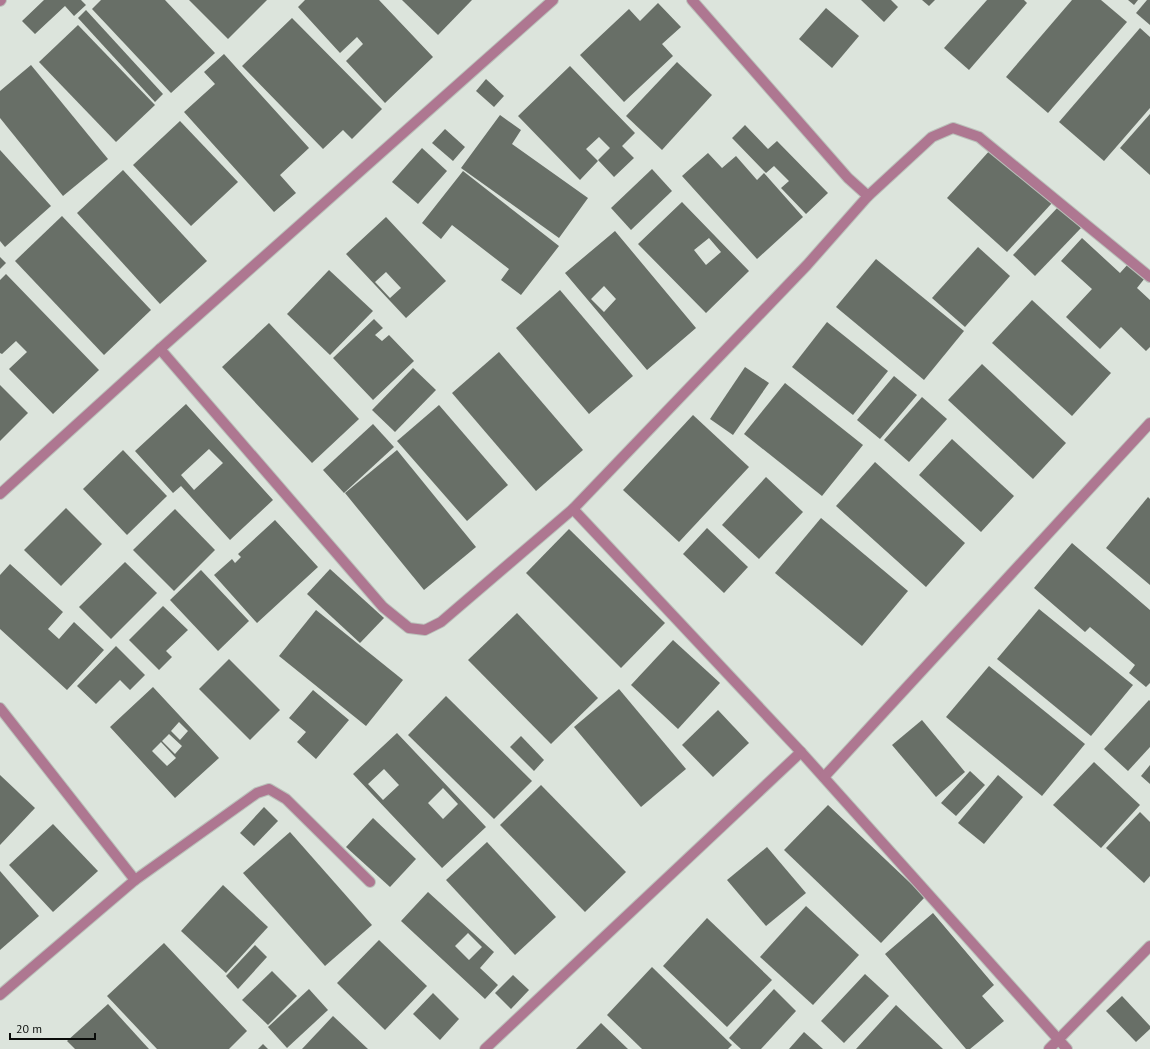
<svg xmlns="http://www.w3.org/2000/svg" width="1150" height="1049" font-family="'PT Sans',sans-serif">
  <rect width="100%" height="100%" fill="#dce4dc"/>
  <!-- building -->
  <g fill="#686f67" fill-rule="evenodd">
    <path d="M44 0H81L86 5 74 16 65 6 35 34 22 21Z"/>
    <path d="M101 0H165L215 53 171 93 92 9Z"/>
    <path d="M189 0H267L228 39Z"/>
    <path d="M305 0H379L433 57 385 103 346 61 363 44 357 37 340 53 298 7Z"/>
    <path d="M402 0H472L438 35Z"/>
    <path d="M861 0H891L898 7 884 22Z"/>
    <path d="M922 0H935L929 6Z"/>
    <path d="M987 0H1024L1027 3 969 70 944 48Z"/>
    <path d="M1072 0H1101L1127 22 1048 113 1006 77Z"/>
    <path d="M1128 0H1138L1134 5Z"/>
    <path d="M1147 0H1150V25L1136 13Z"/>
    <path d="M658 3 681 27 662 44 673 56 624 102 580 55 629 9 640 21Z"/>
    <path d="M826 8 859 36 832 68 799 39Z"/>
    <path d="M86 10 163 94 155 102 78 18Z"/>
    <path d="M292 18 382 109 352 139 343 130 323 149 242 66Z"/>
    <path d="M78 25 155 105 116 142 39 62Z"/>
    <path d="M1140 28 1150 37V108L1104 161 1059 122Z"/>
    <path d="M224 54 309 148 280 175 296 193 274 212 184 112 215 84 204 72Z"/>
    <path d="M677 62 712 95 662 150 626 116Z"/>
    <path d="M31 65 108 159 63 196 0 118V91Z"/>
    <path d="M570 66 635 133 622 146 634 158 614 177 598 160 610 148 599 137 586 149 598 161 580 180 518 116Z"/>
    <path d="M486 79 504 96 494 107 476 91Z"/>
    <path d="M1150 114V175L1120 148Z"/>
    <path d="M500 115 521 130 512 144 588 198 559 238 461 168Z"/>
    <path d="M180 121 238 182 191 226 133 165Z"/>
    <path d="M745 125 768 149 777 141 828 193 806 214 781 188 789 181 774 166 766 173 732 138Z"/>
    <path d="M445 129 465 147 453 161 432 143Z"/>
    <path d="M422 148 447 171 418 204 392 182Z"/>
    <path d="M991 149 1052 203 1007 252 947 198Z"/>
    <path d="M0 150 51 206 5 247 0 241Z"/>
    <path d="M708 153 722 168 736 156 757 180 764 173 803 217 757 259 682 176Z"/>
    <path d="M652 169 672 191 631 230 611 208Z"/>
    <path d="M123 170 207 261 160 304 77 213Z"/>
    <path d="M463 171 559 246 521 295 501 280 509 269 452 225 441 239 422 223Z"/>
    <path d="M682 202 749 271 706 313 638 244ZM709 238 721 252 706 265 694 250Z"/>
    <path d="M1059 206 1081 228 1035 276 1013 255Z"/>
    <path d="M62 216 151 310 104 355 15 261Z"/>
    <path d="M386 217 446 281 406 318 346 254ZM386 272 401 288 390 298 375 282Z"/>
    <path d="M615 231 696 328 647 370 565 273ZM604 286 616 299 604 312 591 299Z"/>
    <path d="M1082 238 1120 273 1129 263 1145 278 1137 288 1150 300V347L1146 351 1121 327 1100 349 1066 317 1092 289 1061 261Z"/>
    <path d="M978 247 1010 276 965 327 932 298Z"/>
    <path d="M0 257 6 263 0 269Z"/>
    <path d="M876 259 964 331 924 380 836 307Z"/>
    <path d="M329 270 373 311 330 355 287 314Z"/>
    <path d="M6 274 99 370 53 414 9 369 27 352 16 341 2 354 0 353V280Z"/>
    <path d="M560 290 633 376 589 414 516 328Z"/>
    <path d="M1032 300 1111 373 1072 416 992 343Z"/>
    <path d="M374 319 383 328 375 335 382 341 389 335 414 361 373 400 333 358Z"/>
    <path d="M827 322 888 371 853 415 792 367Z"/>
    <path d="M269 323 359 419 312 463 222 367Z"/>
    <path d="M499 352 583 450 536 491 452 393Z"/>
    <path d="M982 364 1066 443 1033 479 948 400Z"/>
    <path d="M745 367 769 383 733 435 710 419Z"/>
    <path d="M413 368 436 390 395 432 372 410Z"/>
    <path d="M894 376 917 395 880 439 857 420Z"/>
    <path d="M785 383 863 445 822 496 744 434Z"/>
    <path d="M0 385 28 413 0 441Z"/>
    <path d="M922 397 947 419 909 462 884 440Z"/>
    <path d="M186 404 273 500 230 540 181 486 173 493 135 451ZM209 449 223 463 194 490 181 475Z"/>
    <path d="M439 405 508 485 467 521 397 441Z"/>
    <path d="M693 415 749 467 679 542 623 490Z"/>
    <path d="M373 424 394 447 344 493 323 470Z"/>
    <path d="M952 439 1014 496 981 532 919 475Z"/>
    <path d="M123 450 167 496 127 535 83 489Z"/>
    <path d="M397 450 476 547 424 590 345 493Z"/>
    <path d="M875 462 965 543 926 587 836 506Z"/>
    <path d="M766 477 803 512 759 559 722 525Z"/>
    <path d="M1148 497 1150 499V585L1106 548Z"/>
    <path d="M66 508 102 544 61 586 24 550Z"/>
    <path d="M175 509 215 550 174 591 133 550Z"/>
    <path d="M821 518 908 591 862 646 775 573Z"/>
    <path d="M275 520 318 567 257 623 214 575 232 559 235 563 241 557 238 554Z"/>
    <path d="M707 528 748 567 724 593 683 554Z"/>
    <path d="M569 529 665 623 621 668 526 573Z"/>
    <path d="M1072 543 1150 610V683L1146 687 1129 673 1135 665 1090 627 1085 632 1034 588Z"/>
    <path d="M125 562 157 593 111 639 79 607Z"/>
    <path d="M10 564 63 612 48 629 59 639 74 622 104 650 67 690 0 629V575Z"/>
    <path d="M330 569 384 618 360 643 307 594Z"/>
    <path d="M201 570 249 621 218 651 170 600Z"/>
    <path d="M163 606 188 630 166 651 172 657 159 670 129 640Z"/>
    <path d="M1039 609 1133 685 1091 736 997 659Z"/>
    <path d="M316 610 403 680 366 726 279 656Z"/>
    <path d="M517 613 598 698 551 744 468 660Z"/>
    <path d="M673 640 720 683 678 729 631 685Z"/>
    <path d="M116 646 145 675 130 690 120 680 96 704 77 686Z"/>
    <path d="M229 659 280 710 250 740 199 689Z"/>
    <path d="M989 666 1085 744 1042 796 946 717Z"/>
    <path d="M153 687 219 758 175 798 110 727ZM179 722 188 731 180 740 171 731ZM169 734 182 746 175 754 162 741ZM161 742 176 758 167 766 152 751Z"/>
    <path d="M619 689 686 769 641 807 574 727Z"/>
    <path d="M313 690 349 720 316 759 297 742 306 732 289 718Z"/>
    <path d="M446 696 532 781 494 819 408 735Z"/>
    <path d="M1149 700 1150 701V747L1128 771 1104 749Z"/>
    <path d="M718 710 749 743 713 777 682 745Z"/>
    <path d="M922 720 965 772 936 797 892 745Z"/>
    <path d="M397 733 486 827 442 868 353 774ZM384 769 399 785 383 800 368 784ZM443 788 458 804 443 819 428 803Z"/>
    <path d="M521 736 544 760 534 771 510 747Z"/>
    <path d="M1094 762 1140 805 1101 848 1053 805Z"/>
    <path d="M1150 765V784L1141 776Z"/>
    <path d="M970 771 985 785 956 816 941 803Z"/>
    <path d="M0 775 35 808 0 845Z"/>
    <path d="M998 775 1023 797 984 844 958 823Z"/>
    <path d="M541 785 626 872 585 912 500 825Z"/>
    <path d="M828 805 925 897 881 943 784 850Z"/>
    <path d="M264 807 278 821 254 846 240 833Z"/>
    <path d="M1140 812 1150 822V876L1144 883 1106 848Z"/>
    <path d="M373 818 416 859 390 887 346 847Z"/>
    <path d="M53 824 98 871 53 912 9 865Z"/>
    <path d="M290 832 372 925 325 966 243 873Z"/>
    <path d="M487 842 556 917 515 955 446 880Z"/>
    <path d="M767 847 806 893 766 926 727 880Z"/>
    <path d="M0 871 39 916 0 950Z"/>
    <path d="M223 885 268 927 226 973 181 931Z"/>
    <path d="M428 892 494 952 480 968 498 985 485 999 401 921ZM468 933 482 947 469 960 455 946Z"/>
    <path d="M806 906 859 955 813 1005 760 957Z"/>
    <path d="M933 913 994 985 982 996 1004 1021 970 1049H966L885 954Z"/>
    <path d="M707 918 772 980 727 1027 663 966Z"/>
    <path d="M379 940 427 986 385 1030 337 983Z"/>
    <path d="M164 943 247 1031 229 1049H157L107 996Z"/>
    <path d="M255 945 267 957 238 989 226 976Z"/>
    <path d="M652 967 732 1045 728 1049H642L607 1015Z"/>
    <path d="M272 971 297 996 268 1025 242 1000Z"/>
    <path d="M865 974 889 996 844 1043 821 1021Z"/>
    <path d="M513 975 529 990 511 1009 495 993Z"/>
    <path d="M309 989 328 1010 287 1048 268 1027Z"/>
    <path d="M774 989 796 1011 761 1049H741L729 1038Z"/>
    <path d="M433 993 459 1019 440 1040 413 1014Z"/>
    <path d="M1122 996 1150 1026V1029L1136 1042 1106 1011Z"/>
    <path d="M108 1004 149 1049H75L67 1041Z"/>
    <path d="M896 1005 943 1049H856Z"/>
    <path d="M333 1016 368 1049H302Z"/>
    <path d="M601 1023 628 1049H576Z"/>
    <path d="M804 1032 823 1049H789Z"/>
    <path d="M263 1044 268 1049H258Z"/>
  </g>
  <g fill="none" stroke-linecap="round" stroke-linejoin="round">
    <!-- street casing -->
    <g stroke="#bac1ba" stroke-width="12">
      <g id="street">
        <path d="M692 0 848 178 868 196 932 137 953 128 979 137 1150 277"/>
        <path d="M0 1 1 0"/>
        <path d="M160 349 383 607 409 628 425 630 441 622 573 509 807 265 868 196"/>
        <path d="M0 494 160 349 553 0"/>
        <path d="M573 509 801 752 1067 1049"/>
        <path d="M0 708 135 880 0 995"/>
        <path d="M824 777 1150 423"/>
        <path d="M135 880 257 793 269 789 286 799 370 882"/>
        <path d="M485 1049 801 752"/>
        <path d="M1049 1049 1150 946"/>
      </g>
    </g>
    <!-- street -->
    <use href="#street" stroke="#ae7791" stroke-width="10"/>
  </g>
  <!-- scale -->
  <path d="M10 1033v6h85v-6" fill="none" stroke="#0a0c0a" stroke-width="2"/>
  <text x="16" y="1033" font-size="12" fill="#0a0c0a" stroke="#dce4dc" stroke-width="3" paint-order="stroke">20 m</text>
</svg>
